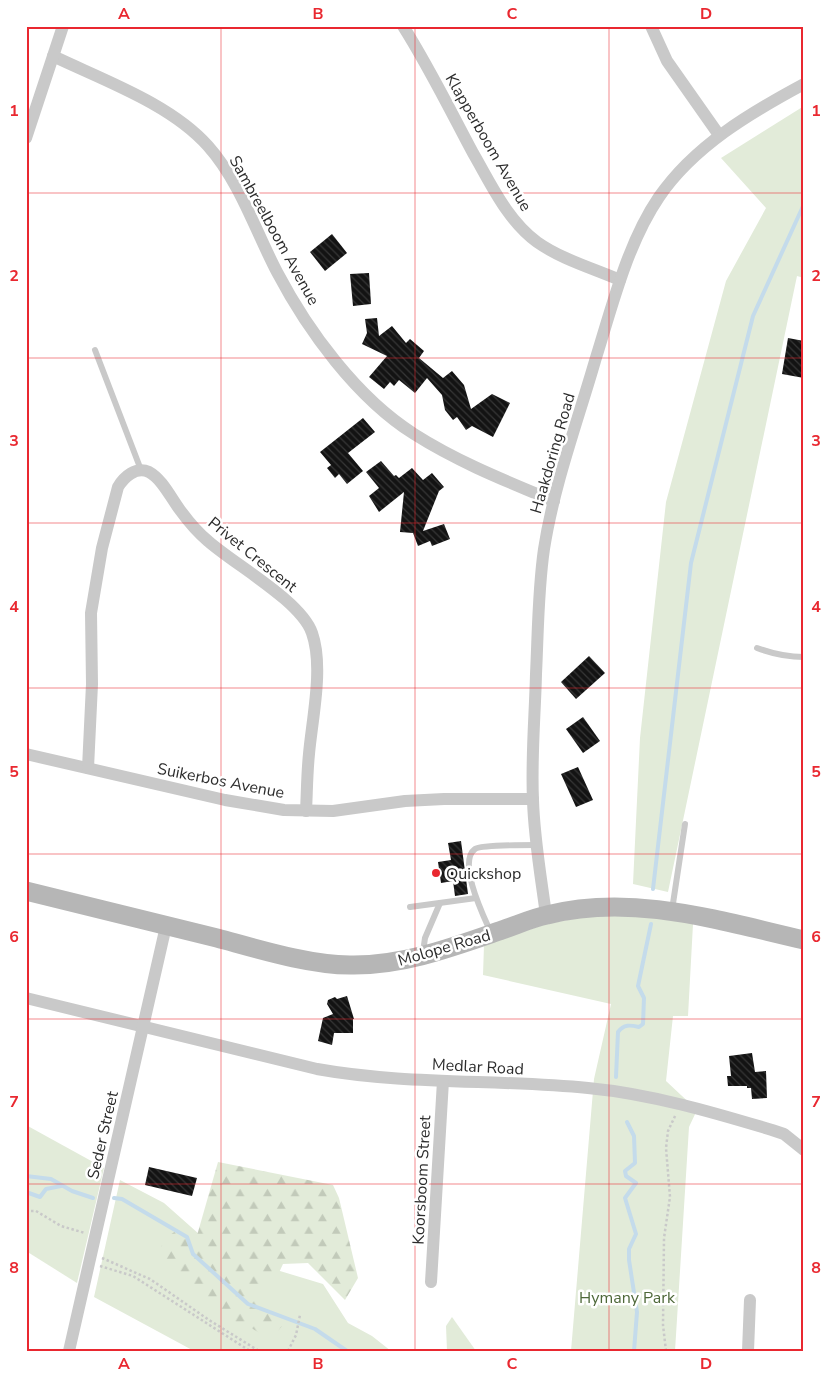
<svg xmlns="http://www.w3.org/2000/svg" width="830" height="1377" font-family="'Nunito Sans',sans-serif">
  <defs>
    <pattern id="forest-firs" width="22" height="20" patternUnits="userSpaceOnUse" patternTransform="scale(1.25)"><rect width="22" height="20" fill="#e2ebd9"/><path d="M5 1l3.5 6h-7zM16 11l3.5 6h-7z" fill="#c2caba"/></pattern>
    <pattern id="building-back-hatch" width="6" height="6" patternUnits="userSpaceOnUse" patternTransform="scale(1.25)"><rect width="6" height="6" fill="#131313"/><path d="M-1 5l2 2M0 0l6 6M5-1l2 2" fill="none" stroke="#363636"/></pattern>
  </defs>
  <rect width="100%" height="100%" fill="#fff"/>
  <!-- green -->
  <g fill="#e2ebd9">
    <path d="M804 106V278L797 276 668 892 633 884 640 738 666 502 726 281 766 208 721 158Z"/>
    <path d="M605 913 657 915 693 924 688 1016H673L666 1081 697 1110 689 1127 675 1351H571L594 1079 611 1004 483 975 484 945 546 924Z"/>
    <path d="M26 1125 104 1168 77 1283 26 1251Z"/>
    <path d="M120 1180 164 1203 199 1234 280 1271 323 1284 348 1323 372 1336 391 1351H194L94 1297Z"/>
    <path d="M452 1317 476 1351H447L446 1326Z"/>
  </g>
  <!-- forest -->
  <path fill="url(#forest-firs)" d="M218 1162 333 1185 339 1198 358 1278 345 1300 308 1263 283 1264 276 1279 259 1296 274 1306 283 1325 276 1333 267 1338 250 1327 235 1323 207 1306 171 1272 158 1254 162 1245 169 1243 170 1235 180 1228 196 1239Z"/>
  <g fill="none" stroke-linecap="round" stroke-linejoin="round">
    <!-- stream -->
    <g stroke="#c4dbeb" stroke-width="4">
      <path d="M653 889 691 563 753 316 804 204"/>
      <path d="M616 1077 618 1032C624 1024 630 1025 639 1027L643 1024 644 998 638 986 651 924"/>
      <path d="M627 1122 634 1136 635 1163 625 1171 626 1176 636 1183 625 1198 636 1234 629 1249V1260L637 1312 634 1351"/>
      <path d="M26 1176 51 1179 72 1191 93 1198"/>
      <path d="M26 1192 40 1197 46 1189 61 1186"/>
      <path d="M114 1198 122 1199 187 1237 193 1254 248 1304 315 1329 347 1351"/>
    </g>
  </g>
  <!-- building -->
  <g fill="url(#building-back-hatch)">
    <path d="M332 234 347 253 325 271 310 252Z"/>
    <path d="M369 273 371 304 353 306 350 274Z"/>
    <path d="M377 318 379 336 392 326 406 343 410 339 424 351 419 358 443 378 452 371 464 385 471 409 492 394 510 403 493 437 472 426 466 430 457 417 453 420 445 410 442 395 427 378 415 393 399 380 394 386 390 382 384 389 369 377 387 356 362 344 367 333 365 319Z"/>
    <path d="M788 338 804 341V378L782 374Z"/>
    <path d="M363 418 375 432 348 453 363 471 347 484 339 474 335 478 327 468 331 465 320 452Z"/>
    <path d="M381 461 394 476 396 475 399 478 412 468 423 480 432 473 444 487 439 491 423 531 444 524 450 539 432 546 430 541 418 546 413 533 400 532 404 492 379 512 369 496 379 488 366 472Z"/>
    <path d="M589 656 605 673 576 699 561 682Z"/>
    <path d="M583 717 600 741 583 753 566 729Z"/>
    <path d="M578 767 593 800 576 807 561 774Z"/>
    <path d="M461 841 468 894 455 896 453 881 441 883 438 862 451 860 448 843Z"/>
    <path d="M347 996 354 1019H353V1033H334L332 1045 318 1041 323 1018 333 1014 327 1004 328 1000 335 997 337 999Z"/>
    <path d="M752 1053 755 1072 766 1071 767 1098 752 1099 751 1088H747V1086H728L727 1076H731L729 1056Z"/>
    <path d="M149 1167 197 1178 192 1196 145 1185Z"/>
  </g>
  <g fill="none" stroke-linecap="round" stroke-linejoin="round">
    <!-- path -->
    <g stroke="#c9c9c9" stroke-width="2.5" stroke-dasharray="2.5 2.5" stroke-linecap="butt">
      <path d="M26 1211H36L61 1226 85 1233"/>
      <path d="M102 1258 150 1279 209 1320 259 1351"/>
      <path d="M100 1266 133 1276 250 1351"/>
      <path d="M288 1351 296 1335 300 1315"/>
      <path d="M666 1351 663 1325 664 1238 670 1197 666 1148 668 1131 676 1114"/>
    </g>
    <!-- lane -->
    <g stroke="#c9c9c9" stroke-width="6">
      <path d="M95 350 141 470"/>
      <path d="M757 648C773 654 787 657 804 657"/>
      <path d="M410 907 476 898"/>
      <path d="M672 910 685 824"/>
      <path d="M491 933C484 917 457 862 475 849 481 845 527 845 537 845"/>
      <path d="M423 952 425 938 440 903"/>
    </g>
    <!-- street -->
    <g stroke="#c9c9c9" stroke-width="12">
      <path d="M403 26C429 67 450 110 473 153 491 184 507 220 537 242 561 259 592 268 620 280"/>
      <path d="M651 26 667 61 719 135"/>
      <path d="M53 56C103 80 171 104 208 146 240 182 255 230 277 272 308 331 357 398 414 434 458 462 506 481 554 501"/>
      <path d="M26 138 63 26"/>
      <path d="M26 754 225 800 284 810 333 811 405 801 444 799H533"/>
      <path d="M88 768 92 684 91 613 102 548 118 487C124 477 136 466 149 472 162 479 171 498 180 510 188 521 197 532 208 541 235 565 301 601 312 633 324 667 312 719 309 754 307 773 307 792 306 811"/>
      <path d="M546 915C541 877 534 838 533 800 531 758 535 716 536 674 538 633 538 590 544 549 554 485 577 423 595 361 612 307 627 244 659 197 694 146 750 113 804 84"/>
      <path d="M26 998 317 1069C406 1085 498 1079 588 1088 651 1094 712 1112 772 1130L784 1134 804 1150"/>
      <path d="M431 1282 443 1081"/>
      <path d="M69 1351 166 926"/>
      <path d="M748 1351 750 1300"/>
    </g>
    <!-- secondary -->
    <path stroke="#b6b6b6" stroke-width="19" d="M26 891C90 907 153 922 217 938 258 949 309 965 350 965 403 966 453 947 502 930 517 925 532 918 547 915 633 893 720 921 804 940"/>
  </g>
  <!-- grid -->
  <path fill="none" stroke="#e92830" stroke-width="1" stroke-opacity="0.55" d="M221 26V1351M415 26V1351M609 26V1351M26 193H804M26 358H804M26 523H804M26 688H804M26 854H804M26 1019H804M26 1184H804"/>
  <!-- markers -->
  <circle fill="#e92830" stroke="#fff" stroke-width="2" cx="436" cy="873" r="5"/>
  <g text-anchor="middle" stroke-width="5" stroke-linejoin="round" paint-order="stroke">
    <!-- street labels -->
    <g font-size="16" fill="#2c2c2c" stroke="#fff">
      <text transform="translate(489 142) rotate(60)" y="6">Klapperboom Avenue</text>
      <text transform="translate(275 230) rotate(61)" y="6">Sambreelboom Avenue</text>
      <text transform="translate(552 453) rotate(-74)" y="6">Haakdoring Road</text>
      <text transform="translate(253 554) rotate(39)" y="6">Privet Crescent</text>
      <text transform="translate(221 780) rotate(11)" y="6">Suikerbos Avenue</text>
      <text transform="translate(444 947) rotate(-16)" y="6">Molope Road</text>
      <text transform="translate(478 1066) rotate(3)" y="6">Medlar Road</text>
      <text transform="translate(102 1135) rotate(-77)" y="6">Seder Street</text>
      <text transform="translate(421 1180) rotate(-87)" y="6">Koorsboom Street</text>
    </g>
    <!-- poi labels -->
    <g font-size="16" fill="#2c2c2c" stroke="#fff" text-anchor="start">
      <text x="446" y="879">Quickshop</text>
    </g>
    <!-- park labels -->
    <g font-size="16" fill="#4e6839" stroke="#fff">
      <text x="627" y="1303">Hymany Park</text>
    </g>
  </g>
  <!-- border -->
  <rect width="830" height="1377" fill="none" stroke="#ffffff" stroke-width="55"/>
  <rect x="28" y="28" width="774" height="1322" fill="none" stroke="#e92830" stroke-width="2"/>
  <g font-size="16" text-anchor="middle" font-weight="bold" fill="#e92830">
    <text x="124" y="19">A</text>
    <text x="318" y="19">B</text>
    <text x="512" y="19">C</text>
    <text x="706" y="19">D</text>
    <text x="14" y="116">1</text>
    <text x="816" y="116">1</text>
    <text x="14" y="281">2</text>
    <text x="816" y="281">2</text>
    <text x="14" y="446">3</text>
    <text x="816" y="446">3</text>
    <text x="14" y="612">4</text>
    <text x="816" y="612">4</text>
    <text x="14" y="777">5</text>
    <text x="816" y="777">5</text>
    <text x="14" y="942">6</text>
    <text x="816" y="942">6</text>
    <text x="14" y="1107">7</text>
    <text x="816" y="1107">7</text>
    <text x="14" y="1273">8</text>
    <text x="816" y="1273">8</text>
    <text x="124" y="1369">A</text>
    <text x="318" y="1369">B</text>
    <text x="512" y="1369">C</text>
    <text x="706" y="1369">D</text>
  </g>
</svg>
